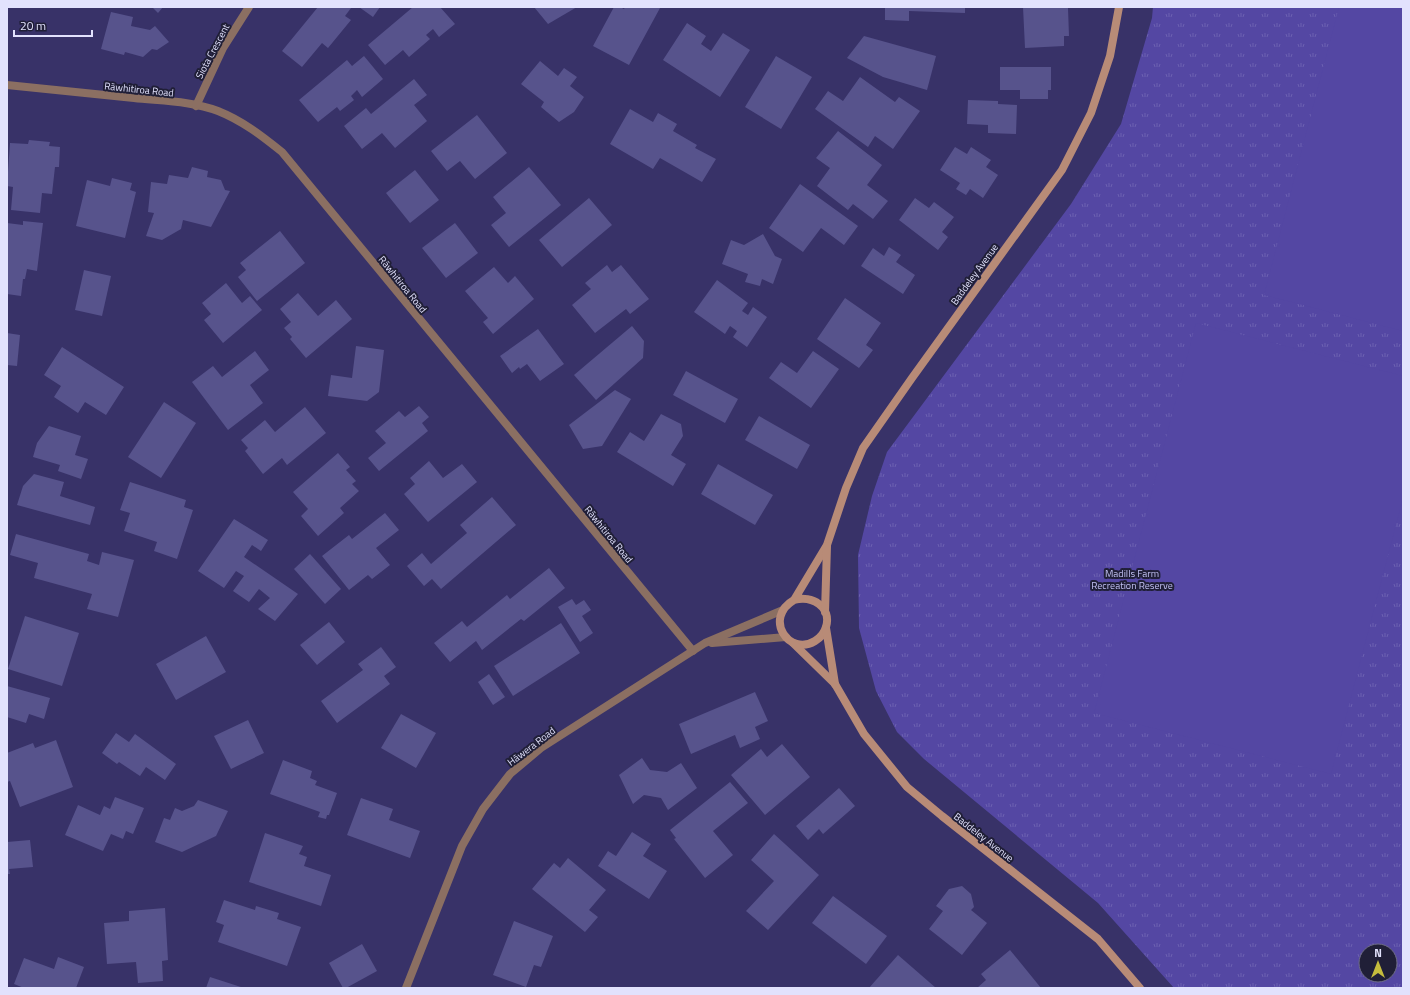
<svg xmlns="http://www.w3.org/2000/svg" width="1410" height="995" font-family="'Titillium Web',sans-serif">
  <defs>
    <pattern id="park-tufts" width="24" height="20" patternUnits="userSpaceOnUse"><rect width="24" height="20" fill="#5447a3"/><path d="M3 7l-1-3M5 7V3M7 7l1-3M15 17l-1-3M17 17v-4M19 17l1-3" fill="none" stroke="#6c61b1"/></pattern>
  </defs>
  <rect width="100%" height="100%" fill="#383268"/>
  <!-- park -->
  <path fill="url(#park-tufts)" fill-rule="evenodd" d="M1153 7H1403V988H1174L1098 903 924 759 897 732 876 691 859 628 858 555 872 496 887 452 1071 204 1121 124 1152 18ZM1366 951H1390V975H1366Z"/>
  <!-- garden -->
  <g fill="#5447a3">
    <path d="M1339 7H1403V331L1264 295Z"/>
    <path d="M1196 323 1403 376V498L1331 774 1094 713Z"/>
  </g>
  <!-- building -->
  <g fill="#57538c">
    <path d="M152 7H163L158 13Z"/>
    <path d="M318 7H350L351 8 345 16 351 20 328 48 322 43 302 67 282 51Z"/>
    <path d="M359 7H380L373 17Z"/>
    <path d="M413 7H440L455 24 439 37 433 29 426 35 430 39 409 57 403 50 385 65 368 45Z"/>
    <path d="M534 7H577L548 24Z"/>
    <path d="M614 7H620L624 9 625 7H658L660 8 629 65 593 46Z"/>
    <path d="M885 7H965V13L909 11V21L885 20Z"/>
    <path d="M1023 7 1068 8 1069 36H1064V46L1025 48Z"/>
    <path d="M111 12 133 17 131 26 150 30 155 26 169 42 157 50 152 49 143 57 125 52 124 55 101 49Z"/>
    <path d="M687 23 706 36 701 44 711 51 723 33 750 50 720 97 663 60Z"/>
    <path d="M864 36 936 56 927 90 883 77 847 58Z"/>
    <path d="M364 56 383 79 362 97 357 90 351 96 354 100 340 111 337 107 318 122 299 100 347 60 352 66Z"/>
    <path d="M776 56 812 77 781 129 745 107Z"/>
    <path d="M540 61 558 76 564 68 577 77 570 86 584 97 574 112 559 122 541 107 544 102 521 84Z"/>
    <path d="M1000 67H1051V90H1048V99H1020V90H1000Z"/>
    <path d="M860 77 895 102 899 97 920 111 893 149 875 136 868 147 815 109 828 91 843 101Z"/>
    <path d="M414 79 427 95 414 105 427 121 395 148 382 133 362 149 344 126 366 108 371 114Z"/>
    <path d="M968 100 998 101V104L1017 105 1016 134 988 133V125L967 124Z"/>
    <path d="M630 109 653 122 658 113 677 124 673 131 697 145 695 148 716 159 702 182 660 158 653 169 610 144Z"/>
    <path d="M477 115 507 153 475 179 460 161 447 171 431 151Z"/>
    <path d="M838 131 882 165 867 185 888 201 873 219 853 204 848 210 817 186 830 168 816 158Z"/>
    <path d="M29 140 50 142 49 146 60 147 59 167H55L52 194 42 193 40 213 11 210 13 187 7 186 10 143 28 144Z"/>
    <path d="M955 147 967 154 971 147 991 160 986 167 998 175 983 198 970 189 966 195 956 189 960 183 940 170Z"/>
    <path d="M192 167 208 171 207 177 221 180 225 190 230 191 211 227 183 220 181 229 162 240 146 236 154 213 148 212 151 182 167 184 169 175 188 178Z"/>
    <path d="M529 167 561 205 509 247 491 225 506 213 493 197Z"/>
    <path d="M415 170 439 200 410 223 386 193Z"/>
    <path d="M112 178 132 183 130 190 136 192 125 238 76 226 87 180 110 186Z"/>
    <path d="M800 184 858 226 844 245 821 228 803 252 769 228Z"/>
    <path d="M589 198 612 225 562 267 539 240Z"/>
    <path d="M915 198 929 208 934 202 954 217 942 232 948 237 938 250 899 220Z"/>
    <path d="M23 221 43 223 37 271 27 269 25 279H23L21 296 7 294V223L23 225Z"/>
    <path d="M455 223 478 253 446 278 422 248Z"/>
    <path d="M280 231 305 263 257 301 238 277 246 270 240 263Z"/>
    <path d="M763 234 775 256 782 259 773 284 762 279 760 286 745 282 748 274 722 264 731 240 744 245Z"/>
    <path d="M889 247 901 255 896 262 915 275 903 294 861 266 873 248 884 256Z"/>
    <path d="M607 265 612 272 621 265 649 299 630 314 626 309 595 333 572 305 591 289 585 283Z"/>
    <path d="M494 267 508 283 515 276 534 299 493 334 483 322 488 318 465 291Z"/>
    <path d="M84 270 111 276 102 316 75 310Z"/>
    <path d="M717 280 748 303 742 311 748 315 753 307 767 317 747 347 733 337 737 331 730 326 725 334 694 312Z"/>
    <path d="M226 283 242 303 250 296 262 310 223 343 204 320 211 314 202 303Z"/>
    <path d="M298 293 318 316 336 300 352 319 306 358 290 339 292 337 284 328 291 322 280 309Z"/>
    <path d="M845 298 881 323 866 345 873 350 859 368 817 339Z"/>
    <path d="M632 326 644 341 643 358 596 400 574 375Z"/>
    <path d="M538 329 564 364 540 381 527 364 520 369 519 367 512 373 500 356Z"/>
    <path d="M7 333 20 335 17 366 7 365Z"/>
    <path d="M356 346 384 350 379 392 367 401 328 396 331 375 352 378Z"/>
    <path d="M62 347 124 387 106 415 85 402 78 413 54 397 61 386 44 375Z"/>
    <path d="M255 351 269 370 250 385 263 403 228 430 192 382 213 366 222 377Z"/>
    <path d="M813 351 839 369 811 408 769 378 781 362 797 373Z"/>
    <path d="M686 371 738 399 725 423 673 395Z"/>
    <path d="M615 390 631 399 602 446 583 449 569 425Z"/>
    <path d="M164 402 196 423 161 478 128 457Z"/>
    <path d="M419 406 429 417 422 423 428 431 379 471 368 458 386 443 375 431 399 411 405 417Z"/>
    <path d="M305 407 326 433 287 465 282 458 263 474 245 451 248 448 241 440 265 420 275 432Z"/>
    <path d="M661 414 681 424 683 436 671 455 686 464 673 486 617 452 630 432 644 441Z"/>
    <path d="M759 416 810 445 797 469 745 440Z"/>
    <path d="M49 426 81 436 75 455 88 459 81 479 58 471 60 465 33 457 37 443Z"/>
    <path d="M338 453 350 467 346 470 356 481 352 484 359 491 340 508 344 513 318 536 301 516 308 509 293 492Z"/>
    <path d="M429 461 443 478 462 464 477 482 428 522 404 494 415 484 410 478Z"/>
    <path d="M718 464 773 495 755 525 701 494Z"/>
    <path d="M34 474 64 482 60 496 95 507 90 525 17 505 23 486Z"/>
    <path d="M130 482 186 500 184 507 193 510 177 559 154 551 157 542 124 531 130 513 120 510Z"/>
    <path d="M492 497 516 525 441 589 432 579 424 586 407 566 422 553 431 564 467 533 460 525Z"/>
    <path d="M385 513 399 530 376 548 390 565 372 579 368 575 349 590 322 556 349 535 352 539Z"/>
    <path d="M234 519 268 540 261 551 252 545 244 557 298 594 275 621 258 609 270 598 259 589 249 602 233 591 244 576 236 571 224 588 198 571Z"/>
    <path d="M16 534 89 554 87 561 99 565 102 552 134 560 118 617 87 609 92 594 34 578 38 563 10 555Z"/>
    <path d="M310 554 341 589 325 604 294 569Z"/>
    <path d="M549 568 565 588 524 621 521 619 482 650 476 641 450 662 434 643 462 621 467 627 507 595 510 599Z"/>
    <path d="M572 599 576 605 584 600 591 610 582 616 593 633 580 642 558 607Z"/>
    <path d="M25 616 79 633 62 686 8 669Z"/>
    <path d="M329 622 345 642 317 665 300 645Z"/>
    <path d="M561 623 580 653 513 696 494 666Z"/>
    <path d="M206 636 226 672 176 700 156 664Z"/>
    <path d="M381 647 396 667 384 676 390 684 337 723 321 701 363 670 358 664Z"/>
    <path d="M489 674 505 697 493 705 478 682Z"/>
    <path d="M7 686 50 698 44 719 29 714 26 723 7 717Z"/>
    <path d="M755 692 768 721 755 727 760 739 740 748 735 735 691 754 679 724Z"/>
    <path d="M401 714 436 733 416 768 381 748Z"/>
    <path d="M248 720 264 753 231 769 214 736Z"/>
    <path d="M116 733 129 742 135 734 176 764 165 780 146 767 140 776 119 762 117 764 102 753Z"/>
    <path d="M56 740 73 787 20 807 10 781 7 782V753L33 743 35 748Z"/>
    <path d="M782 744 810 777 765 815 731 775 761 749 767 757Z"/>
    <path d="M642 758 650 770 667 772 681 763 697 788 668 810 661 798 644 795 633 804 619 775Z"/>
    <path d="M283 760 312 771 310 778 317 781 315 785 337 793 329 815H327L326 819 318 817 320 812 270 794Z"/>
    <path d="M730 782 748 803 713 831 733 855 705 878 674 839 676 838 670 830Z"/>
    <path d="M839 788 855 806 823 834 819 829 808 840 796 826Z"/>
    <path d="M115 797 144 808 133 834 126 831 123 839 111 834 103 851 65 835 78 805 100 815 104 806 110 809Z"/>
    <path d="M361 798 393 809 389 820 420 831 410 858 347 835Z"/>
    <path d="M198 800 228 811 216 836 182 852 155 842 164 818 170 820 175 808 182 811 194 806Z"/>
    <path d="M632 832 651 844 643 856 667 871 649 899 598 866 608 851 616 856Z"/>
    <path d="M265 833 303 846 299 854 307 857 304 866 331 875 321 906 249 882Z"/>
    <path d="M774 834 819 875 768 930 746 911 774 881 751 860Z"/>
    <path d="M30 840 33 867 9 869 10 874H7V842Z"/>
    <path d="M568 858 606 890 589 910 598 917 585 932 532 889 554 863 560 868Z"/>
    <path d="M962 886 971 894 974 907 971 910 987 923 962 955 929 929 943 911 936 906 949 889Z"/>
    <path d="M833 896 887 936 866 964 812 923Z"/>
    <path d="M224 900 255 910 256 906 279 913 277 919 301 927 287 966 218 942 224 925 216 922Z"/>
    <path d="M165 908 168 960 162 961 163 981 138 983 136 962 107 964 104 923 129 921V911Z"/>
    <path d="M514 921 553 936 541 967 534 965 526 987 493 975Z"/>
    <path d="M362 944 377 971 346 988H343L329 963Z"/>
    <path d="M1010 950 1041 988H977L986 980 981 974Z"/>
    <path d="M898 955 936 988H869Z"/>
    <path d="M58 957 84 967 76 988H24L14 984 24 958 54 969Z"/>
    <path d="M210 977 244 988H206Z"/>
  </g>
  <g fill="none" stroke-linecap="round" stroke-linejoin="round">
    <!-- street -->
    <g stroke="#8b6f62" stroke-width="8">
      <path d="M7 85C49 89 92 94 134 98 162 101 192 101 218 111 243 121 262 136 282 152L693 651"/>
      <path d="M196 106 223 48 249 7"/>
      <path d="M712 643 786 637"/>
      <path d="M406 988 462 846 483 809 510 774 541 748 705 643 783 610"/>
    </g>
    <!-- secondary -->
    <g stroke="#b88b77" stroke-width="8">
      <path d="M794 600C812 595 832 607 826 627 824 634 820 638 815 641 789 657 763 618 794 600L827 545 846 488 863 448 912 378 1062 170 1091 113 1110 56 1119 7"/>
      <path d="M825 612 827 546"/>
      <path d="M826 628 835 684"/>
      <path d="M793 643 835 684 864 734 907 787 942 816 1098 939 1140 988"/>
    </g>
  </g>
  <g text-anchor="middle" stroke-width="4" stroke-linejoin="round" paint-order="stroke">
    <!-- street labels -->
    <g font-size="10" fill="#e2e2fd" stroke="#201f37">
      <text transform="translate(212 51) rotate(-62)" y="4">Siota Crescent</text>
      <text transform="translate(139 89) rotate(6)" y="4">Rāwhitiroa Road</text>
      <text transform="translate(974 274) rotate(-54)" y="4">Baddeley Avenue</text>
      <text transform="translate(403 284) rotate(51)" y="4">Rāwhitiroa Road</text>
      <text transform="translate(609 534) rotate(51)" y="4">Rāwhitiroa Road</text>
      <text transform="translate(531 746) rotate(-37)" y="4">Hāwera Road</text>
      <text transform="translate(984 837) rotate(38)" y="4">Baddeley Avenue</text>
    </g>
    <!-- park labels -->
    <g font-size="10" fill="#c1c0f2" stroke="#201f37">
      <text x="1132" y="577">Madills Farm<tspan x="1132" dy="12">Recreation Reserve</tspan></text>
    </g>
  </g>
  <!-- border -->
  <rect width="1410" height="995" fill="none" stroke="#e2e2fd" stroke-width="16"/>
  <!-- north arrow -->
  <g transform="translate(1378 963)"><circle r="19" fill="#201f37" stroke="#6e6d86"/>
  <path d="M0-3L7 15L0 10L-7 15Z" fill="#c5bc3d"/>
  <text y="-6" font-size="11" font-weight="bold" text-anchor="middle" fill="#e2e2fd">N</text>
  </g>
  <!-- scale -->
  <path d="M14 30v6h78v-6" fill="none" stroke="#e2e2fd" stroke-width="2"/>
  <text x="20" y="30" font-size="12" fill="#e2e2fd" stroke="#201f37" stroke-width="3" paint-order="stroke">20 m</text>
</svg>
